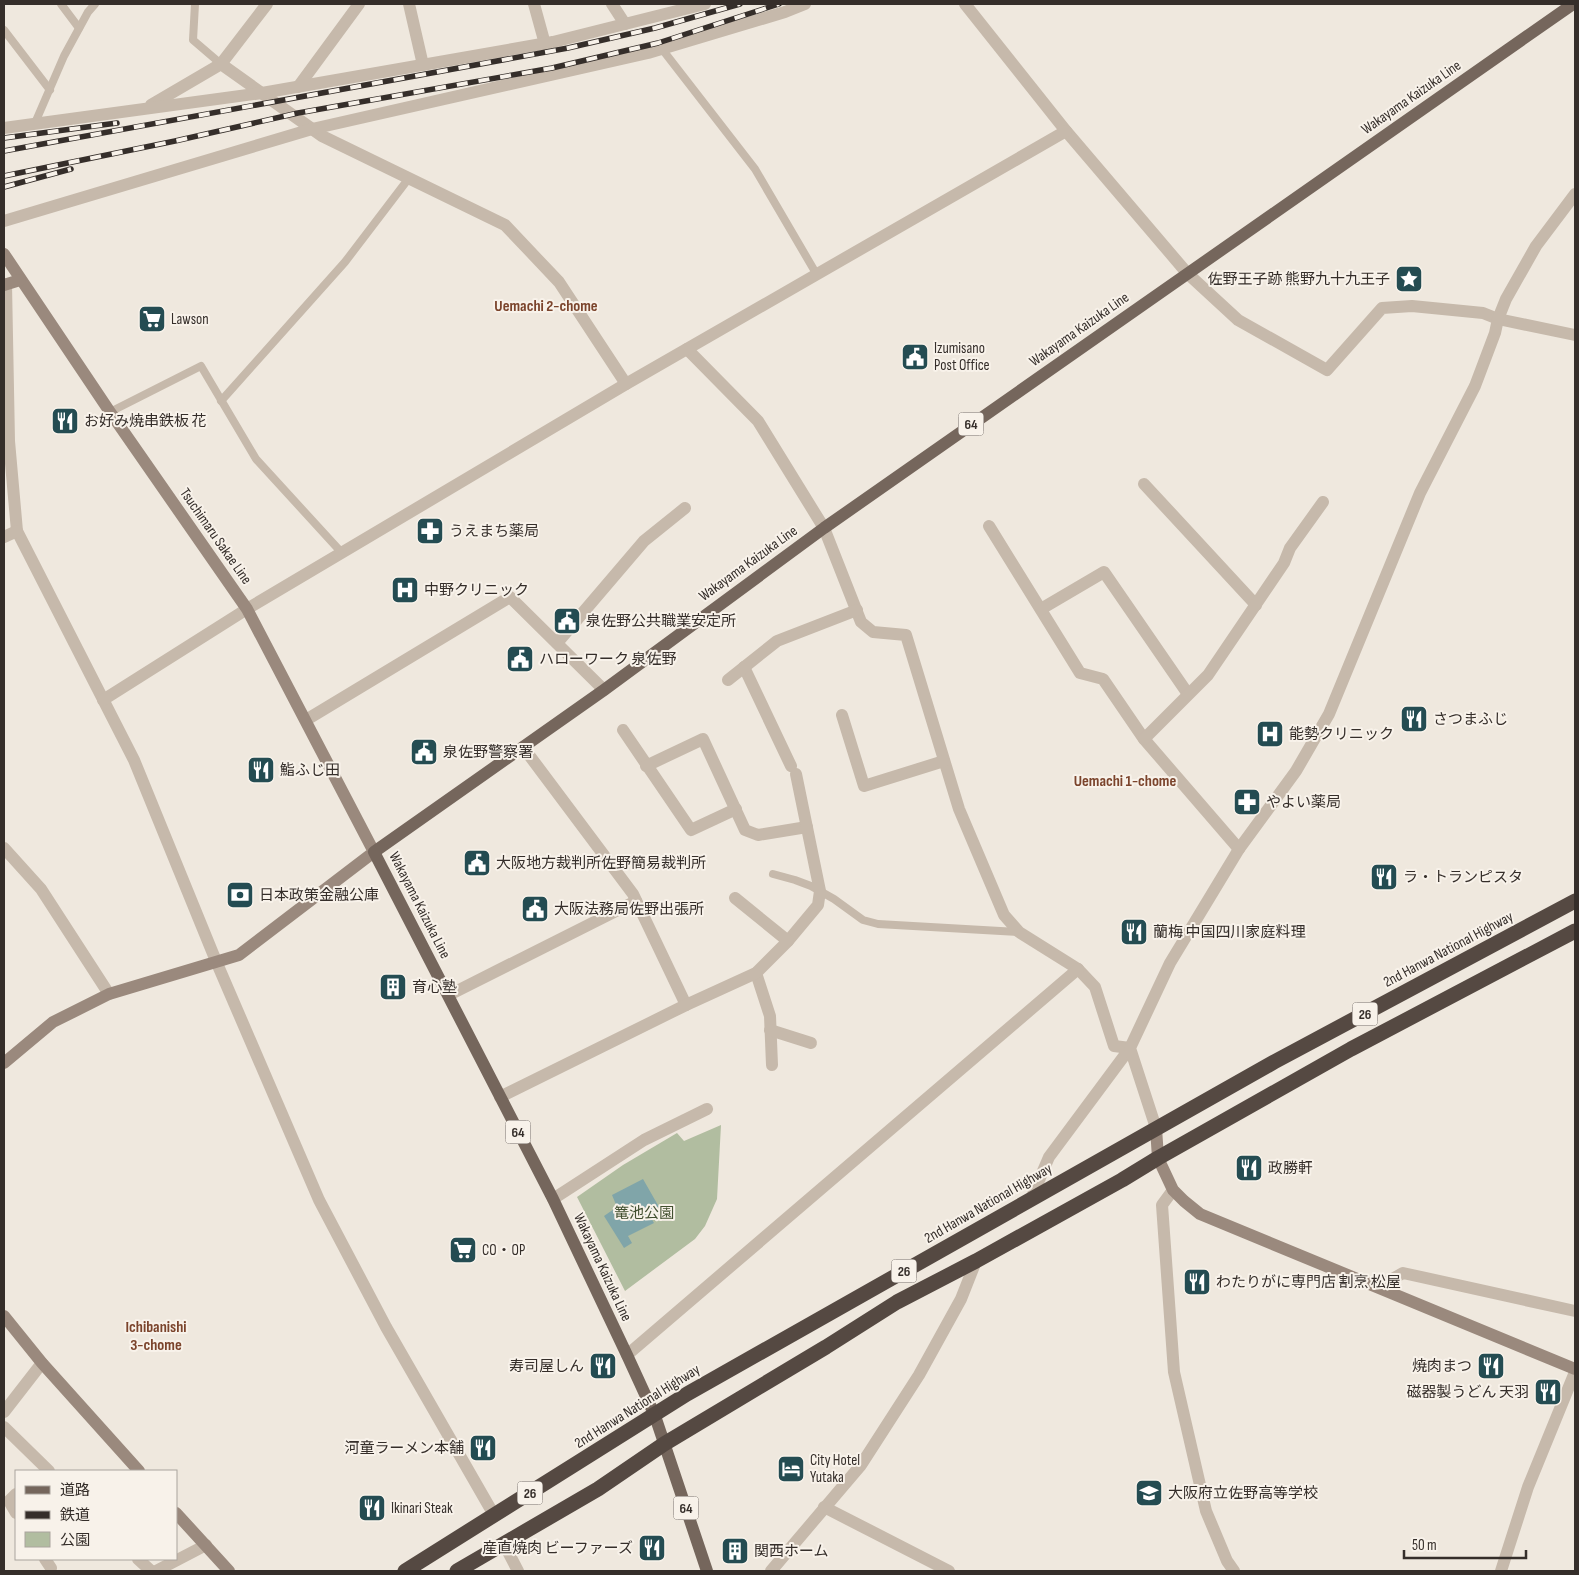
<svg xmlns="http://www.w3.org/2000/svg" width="1579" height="1575" font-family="'Sofia Sans Condensed','Noto Sans JP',sans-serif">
  <rect width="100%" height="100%" fill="#efe8de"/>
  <!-- green -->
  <path fill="#b1bda0" d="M721 1125 717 1199 705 1226 695 1239 625 1291 577 1197 623 1165 677 1133 684 1141Z"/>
  <!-- water -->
  <path fill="#80a5a9" d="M643 1179 659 1207 648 1213 654 1223 628 1236 632 1243 624 1248 604 1216 617 1207 612 1195Z"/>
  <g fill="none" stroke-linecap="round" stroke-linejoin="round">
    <!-- lane -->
    <g stroke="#c6b9ab" stroke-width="8">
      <path d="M61 4 79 28"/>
      <path d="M195 4 193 40 221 64"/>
      <path d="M4 30 50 90"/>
      <path d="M662 49 755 169 817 275"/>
      <path d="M35 123 64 56 88 12 95 4"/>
      <path d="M221 401 345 262 409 178"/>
      <path d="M110 412 201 366 256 459 342 553"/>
      <path d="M773 874 795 880 811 886 834 899 863 920 878 924 1019 932"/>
    </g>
    <!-- street -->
    <g stroke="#c6b9ab" stroke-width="12">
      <path d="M409 4 423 65"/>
      <path d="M534 4 545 44"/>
      <path d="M612 4 625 24"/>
      <path d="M965 4 1066 131 1187 273 1238 320 1327 370 1382 308 1412 306 1483 313 1498 319 1575 335"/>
      <path d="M221 64 267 4"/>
      <path d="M298 87 359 4"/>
      <path d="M151 105 221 64 322 136 505 225 559 282 626 384"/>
      <path d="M4 128 262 93 553 42 705 4"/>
      <path d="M4 221 312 129 648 53 785 12 805 4"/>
      <path d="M6 284 9 441 17 531 134 760 216 961 319 1200 386 1327 494 1515"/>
      <path d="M687 349 758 421 824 528 861 622 873 632 906 635 959 809 1004 915 1019 932 1078 969 1095 987 1114 1046 1130 1048 1049 1157 1031 1199"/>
      <path d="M1144 484 1256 605"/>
      <path d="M989 526 1080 673 1103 679 1144 739 1239 849"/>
      <path d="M4 537 17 531"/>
      <path d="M1041 609 1104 572 1188 694"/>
      <path d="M557 643 644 541 685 508"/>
      <path d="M744 667 791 766"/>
      <path d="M728 680 777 641 857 610"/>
      <path d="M103 700 247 609 626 384 1066 131"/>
      <path d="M842 715 864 786 944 761"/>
      <path d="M306 720 510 597 604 690"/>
      <path d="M623 730 691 830 736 809"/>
      <path d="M1144 739 1208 675 1284 563 1290 548 1323 502"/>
      <path d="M523 747 633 894 686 1005"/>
      <path d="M646 766 703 739 745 830 758 835 807 827"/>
      <path d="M4 848 41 889 109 994"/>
      <path d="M788 941 818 905 820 891 796 774"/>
      <path d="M756 973 770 1016 772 1065"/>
      <path d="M449 995 636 901"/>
      <path d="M770 1030 811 1043"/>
      <path d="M500 1097 686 1005 756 973 788 941 735 898"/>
      <path d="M1156 1128 1130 1048 1170 963 1239 849 1296 771 1329 714 1420 493 1475 386 1495 333 1498 319 1506 299 1536 246 1575 194"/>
      <path d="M1173 1190 1162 1205 1174 1372 1206 1511 1227 1561 1234 1571"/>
      <path d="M553 1199 644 1140 707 1109"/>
      <path d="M1378 1287 1403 1273 1575 1311"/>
      <path d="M627 1355 1078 969"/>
      <path d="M4 1412 42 1363"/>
      <path d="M4 1427 49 1471"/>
      <path d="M16 1494 9 1501 16 1513"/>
      <path d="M824 1507 949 1571"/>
      <path d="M504 1544 518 1571"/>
      <path d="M45 1559 51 1568"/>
      <path d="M138 1559 151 1571"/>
      <path d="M156 1571 206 1545"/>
      <path d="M771 1571 861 1465 919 1375 961 1299 976 1261"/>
      <path d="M1501 1571 1528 1487 1575 1372"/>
    </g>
    <!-- secondary -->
    <g stroke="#9a897d" stroke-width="12">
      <path d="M4 254 110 412 247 609 374 852 239 955 109 994 53 1022 4 1063"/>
      <path d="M4 285 20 280"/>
      <path d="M1156 1128 1158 1158 1173 1190 1184 1201 1200 1214 1575 1369"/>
      <path d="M4 1316 42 1363 139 1471"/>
      <path d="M176 1513 229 1571"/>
    </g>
    <!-- primary -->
    <path stroke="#75665c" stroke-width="12" d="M707 1571 655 1416 627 1355 553 1199 374 852 604 690 824 528 1573 4"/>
    <!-- highway -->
    <g stroke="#554942" stroke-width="15">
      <path d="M405 1571 687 1394 1274 1062 1575 901"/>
      <path d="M457 1571 598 1489 664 1444 826 1347 897 1302 976 1261 1122 1180 1158 1158 1351 1049 1575 931"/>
    </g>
    <!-- rail casing -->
    <g stroke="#352e2a" stroke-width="5.5">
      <g id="rail">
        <path d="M4 138 117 123"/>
        <path d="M4 151 568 48 655 28 740 4"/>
        <path d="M4 176 175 141 298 113 552 68 658 43 779 4"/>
        <path d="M4 187 71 169"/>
      </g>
    </g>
    <!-- rail -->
    <use href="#rail" stroke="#f8f2ea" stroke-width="4" stroke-dasharray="11" stroke-linecap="butt"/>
  </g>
  <!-- icons -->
  <defs>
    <g id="sight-square" transform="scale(1.4375)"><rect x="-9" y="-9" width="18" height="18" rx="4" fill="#244c52" stroke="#f8f2ea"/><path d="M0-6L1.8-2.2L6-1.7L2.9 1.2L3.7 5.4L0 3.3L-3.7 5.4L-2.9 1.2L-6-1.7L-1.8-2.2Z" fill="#fff"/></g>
    <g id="supermarket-square" transform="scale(1.4375)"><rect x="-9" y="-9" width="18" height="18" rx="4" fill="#244c52" stroke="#f8f2ea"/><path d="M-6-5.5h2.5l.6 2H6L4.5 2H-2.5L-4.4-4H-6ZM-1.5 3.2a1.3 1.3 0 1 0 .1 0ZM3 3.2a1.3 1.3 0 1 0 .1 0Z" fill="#fff"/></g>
    <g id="civic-square" transform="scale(1.4375)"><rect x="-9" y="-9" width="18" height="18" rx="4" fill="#244c52" stroke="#f8f2ea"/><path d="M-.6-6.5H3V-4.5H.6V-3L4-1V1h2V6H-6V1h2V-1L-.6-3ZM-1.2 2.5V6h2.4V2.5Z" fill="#fff"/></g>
    <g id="restaurant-square" transform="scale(1.4375)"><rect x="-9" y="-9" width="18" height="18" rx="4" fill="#244c52" stroke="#f8f2ea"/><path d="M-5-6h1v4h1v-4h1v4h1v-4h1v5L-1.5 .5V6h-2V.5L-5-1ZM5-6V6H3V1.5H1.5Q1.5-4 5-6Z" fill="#fff"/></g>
    <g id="pharmacy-square" transform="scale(1.4375)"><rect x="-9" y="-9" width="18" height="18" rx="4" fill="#244c52" stroke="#f8f2ea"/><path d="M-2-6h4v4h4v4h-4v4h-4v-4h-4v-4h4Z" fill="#fff"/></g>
    <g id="hospital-square" transform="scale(1.4375)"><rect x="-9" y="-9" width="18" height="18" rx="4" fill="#244c52" stroke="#f8f2ea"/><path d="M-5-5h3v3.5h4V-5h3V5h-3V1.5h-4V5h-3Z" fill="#fff"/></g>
    <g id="bank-square" transform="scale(1.4375)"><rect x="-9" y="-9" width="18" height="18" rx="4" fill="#244c52" stroke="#f8f2ea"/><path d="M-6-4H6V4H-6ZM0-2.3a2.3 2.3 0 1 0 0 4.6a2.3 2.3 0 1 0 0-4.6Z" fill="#fff"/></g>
    <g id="building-square" transform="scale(1.4375)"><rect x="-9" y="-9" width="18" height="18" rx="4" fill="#244c52" stroke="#f8f2ea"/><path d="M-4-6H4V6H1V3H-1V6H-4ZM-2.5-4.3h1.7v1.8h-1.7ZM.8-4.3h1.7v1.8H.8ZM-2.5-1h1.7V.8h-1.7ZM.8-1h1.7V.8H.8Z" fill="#fff"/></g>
    <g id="hotel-square" transform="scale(1.4375)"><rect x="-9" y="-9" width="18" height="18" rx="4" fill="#244c52" stroke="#f8f2ea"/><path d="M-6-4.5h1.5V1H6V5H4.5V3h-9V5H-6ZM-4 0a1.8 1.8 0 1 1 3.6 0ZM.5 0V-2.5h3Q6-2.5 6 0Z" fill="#fff"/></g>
    <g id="school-square" transform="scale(1.4375)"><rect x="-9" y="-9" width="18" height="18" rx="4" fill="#244c52" stroke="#f8f2ea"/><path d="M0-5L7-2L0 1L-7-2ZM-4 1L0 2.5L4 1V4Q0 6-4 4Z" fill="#fff"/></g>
  </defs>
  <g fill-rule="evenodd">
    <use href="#sight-square" x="1409" y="279"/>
    <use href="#supermarket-square" x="152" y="319"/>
    <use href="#civic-square" x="915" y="357"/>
    <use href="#restaurant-square" x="65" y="421"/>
    <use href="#pharmacy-square" x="430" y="531"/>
    <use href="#hospital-square" x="405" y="590"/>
    <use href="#civic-square" x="567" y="621"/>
    <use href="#civic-square" x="520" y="659"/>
    <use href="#restaurant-square" x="1414" y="719"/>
    <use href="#hospital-square" x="1270" y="734"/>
    <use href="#civic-square" x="424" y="752"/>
    <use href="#restaurant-square" x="261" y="770"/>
    <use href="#pharmacy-square" x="1247" y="802"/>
    <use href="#civic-square" x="477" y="863"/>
    <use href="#restaurant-square" x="1384" y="877"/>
    <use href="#bank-square" x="240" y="895"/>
    <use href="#civic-square" x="535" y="909"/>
    <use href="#restaurant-square" x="1134" y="932"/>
    <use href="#building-square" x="393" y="987"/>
    <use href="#restaurant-square" x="1249" y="1168"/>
    <use href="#supermarket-square" x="463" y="1250"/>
    <use href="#restaurant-square" x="1197" y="1282"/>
    <use href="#restaurant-square" x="603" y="1366"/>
    <use href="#restaurant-square" x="1491" y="1366"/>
    <use href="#restaurant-square" x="1548" y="1392"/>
    <use href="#restaurant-square" x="483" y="1448"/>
    <use href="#hotel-square" x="791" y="1469"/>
    <use href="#school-square" x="1149" y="1493"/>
    <use href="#restaurant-square" x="372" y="1508"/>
    <use href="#restaurant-square" x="652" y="1548"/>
    <use href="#building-square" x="735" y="1551"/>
  </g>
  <g text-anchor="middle" stroke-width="4" stroke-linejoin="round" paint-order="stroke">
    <!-- shield labels -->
    <g fill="#f8f2ea" stroke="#706964" stroke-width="1">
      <rect x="958.5" y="412.5" width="25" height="23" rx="4"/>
      <rect x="1352.5" y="1002.5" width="25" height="23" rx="4"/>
      <rect x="505.5" y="1120.5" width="25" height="23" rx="4"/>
      <rect x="891.5" y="1259.5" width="25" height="23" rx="4"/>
      <rect x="517.5" y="1481.5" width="25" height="23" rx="4"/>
      <rect x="673.5" y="1496.5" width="25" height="23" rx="4"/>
    </g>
    <g font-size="14" font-weight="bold" fill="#352e2a">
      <text x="971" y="429">64</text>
      <text x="1365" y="1019">26</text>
      <text x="518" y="1137">64</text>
      <text x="904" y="1276">26</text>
      <text x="530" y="1498">26</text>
      <text x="686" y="1513">64</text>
    </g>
    <!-- street labels -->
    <g font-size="15" fill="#352e2a" stroke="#f8f2ea">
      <text transform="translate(1411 97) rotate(-35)" y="5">Wakayama Kaizuka Line</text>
      <text transform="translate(1079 329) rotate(-35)" y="5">Wakayama Kaizuka Line</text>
      <text transform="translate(216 536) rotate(55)" y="5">Tsuchimaru Sakae Line</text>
      <text transform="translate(748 563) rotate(-36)" y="5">Wakayama Kaizuka Line</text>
      <text transform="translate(420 905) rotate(63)" y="5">Wakayama Kaizuka Line</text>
      <text transform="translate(1448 949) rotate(-28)" y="5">2nd Hanwa National Highway</text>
      <text transform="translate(988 1203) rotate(-30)" y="5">2nd Hanwa National Highway</text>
      <text transform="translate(603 1267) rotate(65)" y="5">Wakayama Kaizuka Line</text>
      <text transform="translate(637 1406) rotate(-32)" y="5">2nd Hanwa National Highway</text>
    </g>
    <!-- poi labels -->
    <g font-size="15" fill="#352e2a" stroke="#f8f2ea" text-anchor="start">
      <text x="1390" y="284" text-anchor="end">佐野王子跡 熊野九十九王子</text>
      <text x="171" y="324">Lawson</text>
      <text x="934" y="353">Izumisano<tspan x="934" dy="17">Post Office</tspan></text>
      <text x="84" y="426">お好み焼串鉄板 花</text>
      <text x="449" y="536">うえまち薬局</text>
      <text x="424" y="595">中野クリニック</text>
      <text x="586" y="626">泉佐野公共職業安定所</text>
      <text x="539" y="664">ハローワーク 泉佐野</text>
      <text x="1433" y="724">さつまふじ</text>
      <text x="1289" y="739">能勢クリニック</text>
      <text x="443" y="757">泉佐野警察署</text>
      <text x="280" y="775">鮨ふじ田</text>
      <text x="1266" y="807">やよい薬局</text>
      <text x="496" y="868">大阪地方裁判所佐野簡易裁判所</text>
      <text x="1403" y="882">ラ・トランピスタ</text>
      <text x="259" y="900">日本政策金融公庫</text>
      <text x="554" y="914">大阪法務局佐野出張所</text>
      <text x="1153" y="937">蘭梅 中国四川家庭料理</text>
      <text x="412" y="992">育心塾</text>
      <text x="1268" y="1173">政勝軒</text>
      <text x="482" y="1255">CO・OP</text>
      <text x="1216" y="1287">わたりがに専門店 割烹 松屋</text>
      <text x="584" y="1371" text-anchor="end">寿司屋しん</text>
      <text x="1472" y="1371" text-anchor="end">焼肉まつ</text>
      <text x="1529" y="1397" text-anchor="end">磁器製うどん 天羽</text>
      <text x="464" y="1453" text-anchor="end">河童ラーメン本舗</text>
      <text x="810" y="1465">City Hotel<tspan x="810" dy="17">Yutaka</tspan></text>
      <text x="1168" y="1498">大阪府立佐野高等学校</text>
      <text x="391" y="1513">Ikinari Steak</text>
      <text x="633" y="1553" text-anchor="end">産直焼肉 ビーファーズ</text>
      <text x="754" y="1556">関西ホーム</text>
    </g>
    <!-- park labels -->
    <g font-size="15" fill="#425030" stroke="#f8f2ea">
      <text x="644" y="1218">篭池公園</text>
    </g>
    <!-- neighbourhood labels -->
    <g font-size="16" font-weight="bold" fill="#7b442c" stroke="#f8f2ea">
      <text x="546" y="311">Uemachi 2-chome</text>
      <text x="1125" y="786">Uemachi 1-chome</text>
      <text x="156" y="1332">Ichibanishi<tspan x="156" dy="18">3-chome</tspan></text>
    </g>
  </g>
  <!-- border -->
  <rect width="1579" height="1575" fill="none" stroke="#352e2a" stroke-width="10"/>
  <!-- legend -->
  <rect x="15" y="1470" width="162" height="90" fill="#f8f2ea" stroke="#aaa49d"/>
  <rect x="25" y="1486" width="25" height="8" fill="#75665c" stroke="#aaa49d"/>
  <text x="60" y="1495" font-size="15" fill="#352e2a">道路</text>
  <rect x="25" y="1511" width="25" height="8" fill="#352e2a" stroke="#aaa49d"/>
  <text x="60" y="1520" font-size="15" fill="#352e2a">鉄道</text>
  <rect x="25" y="1532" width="25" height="15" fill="#b1bda0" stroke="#aaa49d"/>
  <text x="60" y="1545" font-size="15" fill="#352e2a">公園</text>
  <!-- scale -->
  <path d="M1404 1550v8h122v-8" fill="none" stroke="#352e2a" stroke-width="2.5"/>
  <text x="1412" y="1550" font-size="15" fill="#352e2a" stroke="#f8f2ea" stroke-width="4" paint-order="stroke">50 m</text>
</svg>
